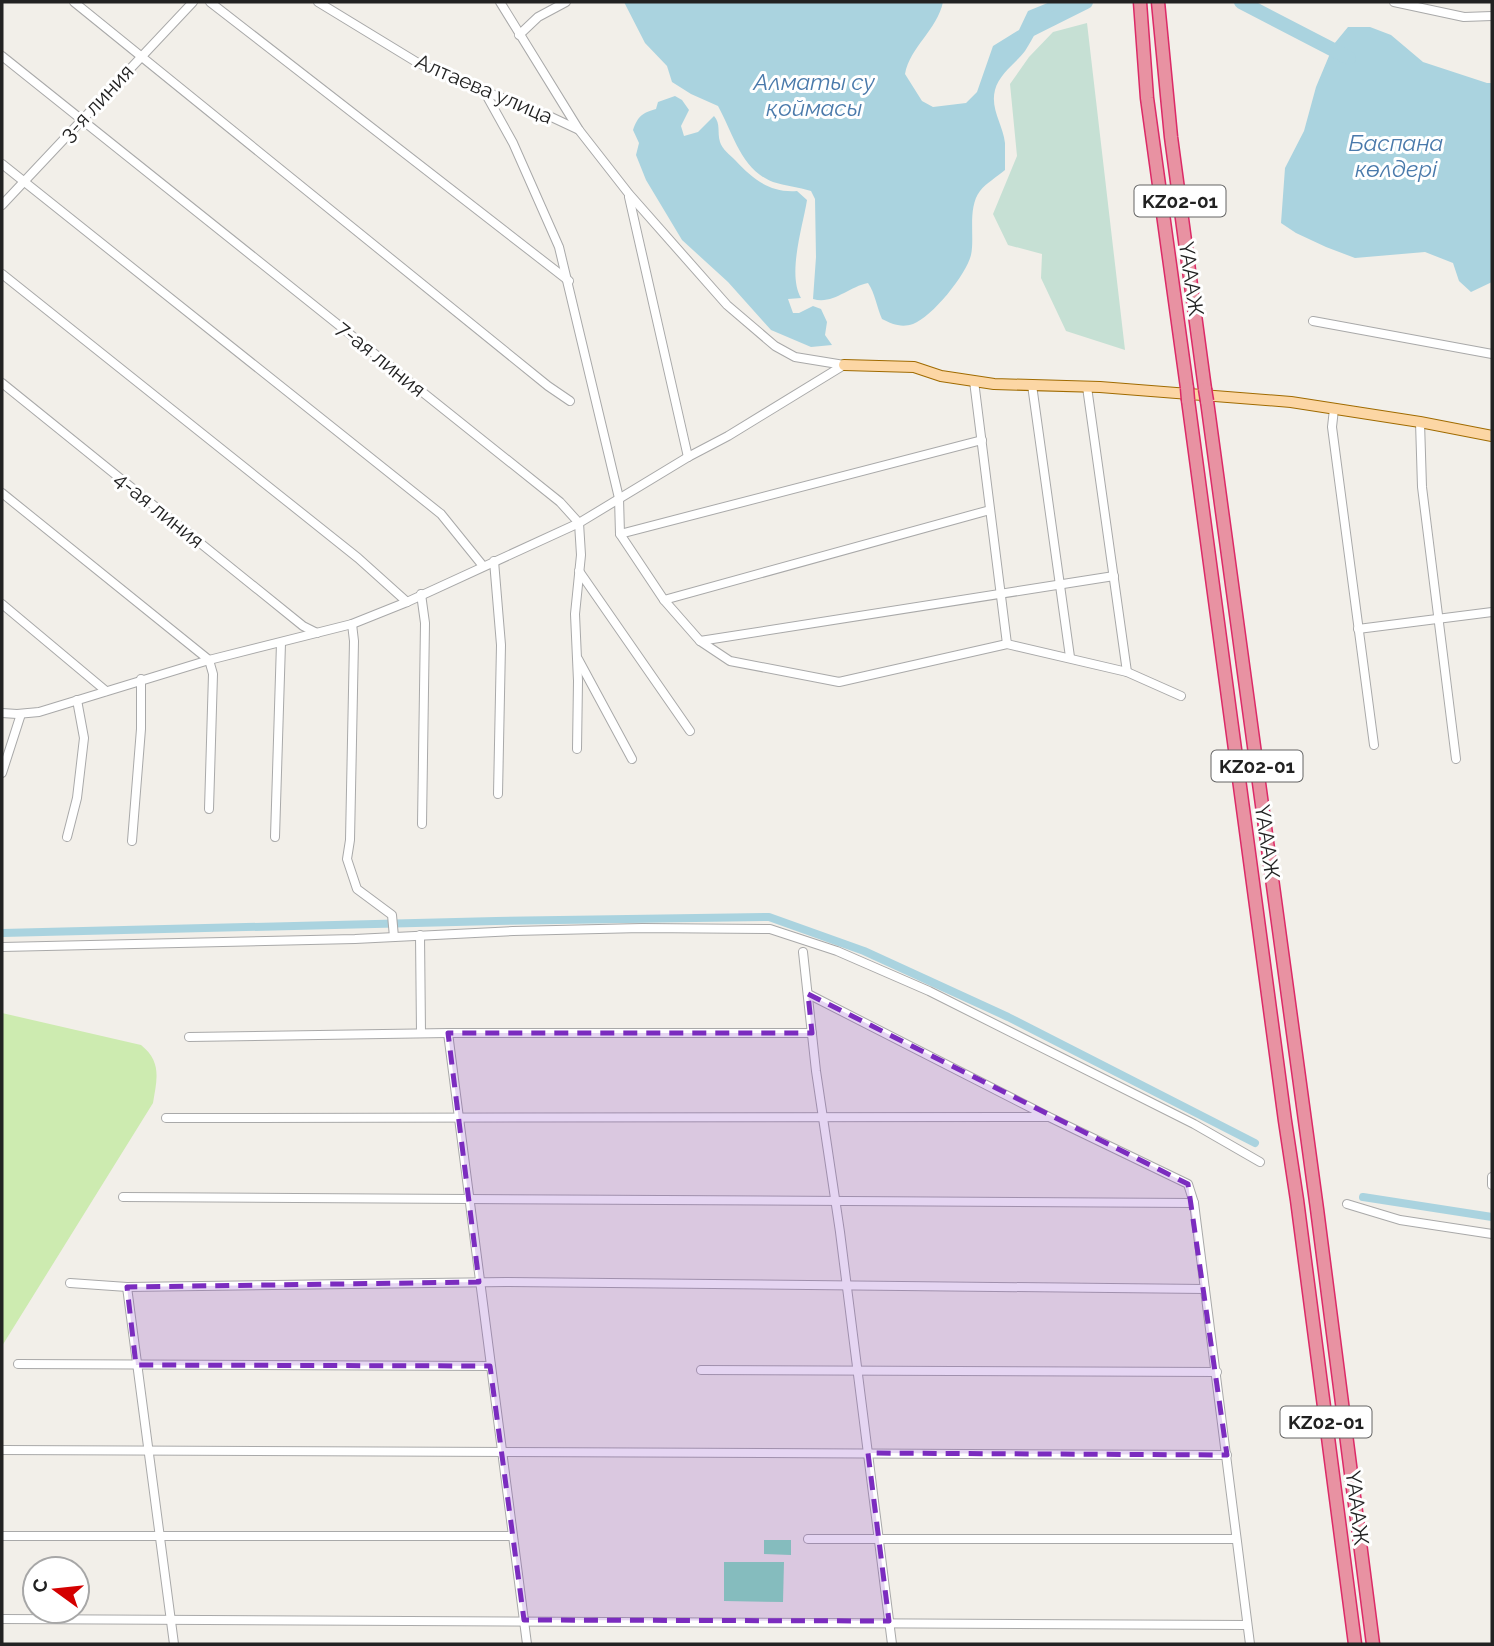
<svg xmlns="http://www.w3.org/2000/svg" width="1494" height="1646" font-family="Raleway,sans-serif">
  <rect width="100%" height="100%" fill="#f2efe9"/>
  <!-- grass -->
  <path fill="#cdebb0" d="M2 1013 141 1045C162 1062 157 1079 153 1103L2 1346Z"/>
  <!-- wetland -->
  <path fill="#c6e0d4" d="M1087 23 1125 350 1066 331 1041 278 1042 254 1008 245 993 214 1017 156 1010 84 1029 57 1053 32Z"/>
  <!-- pitch -->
  <g fill="#88e0be">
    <path d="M764 1540H791V1555L764 1554Z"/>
    <path d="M724 1562H784L783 1602 724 1601Z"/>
  </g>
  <!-- water -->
  <g fill="#aad3df">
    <path d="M624 2H943C937 30 910 47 905 74L922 101 933 107 966 103 977 92 993 46 1019 30 1028 11 1050 2H1081L1080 9C1038 7 1044 23 1025 51 1016 63 999 74 995 90 990 109 1003 125 1005 143 1005 152 1005 161 1005 170 997 177 986 183 980 191 967 208 975 237 971 255 966 275 932 317 913 324 901 328 892 324 882 319 877 308 875 293 868 283 848 287 833 305 813 299L816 257 815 199 811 191C799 187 785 186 773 182 741 170 733 133 718 106L691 94 672 82 667 66 645 43Z"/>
    <path d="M1348 27H1370L1391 35 1423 62 1487 83H1492V282L1471 292 1459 281 1453 263 1425 252 1355 258 1326 247 1296 233 1281 223 1285 168 1304 131 1316 87 1334 44Z"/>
    <path d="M675 96 682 100 689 110 681 126 684 136 698 132 714 116C721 124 717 132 720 142 722 149 730 155 735 160 753 179 769 193 797 191L807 200C803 226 787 274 801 298L788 299 793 313H799L813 306 821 309 827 322 825 335 832 345 811 347 771 330 728 282 682 240 646 180 636 155 639 143 633 130C638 116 642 113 656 109L658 102Z"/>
  </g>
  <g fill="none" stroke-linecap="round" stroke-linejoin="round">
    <!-- canal -->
    <g stroke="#aad3df" stroke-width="8">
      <path d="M2 933 496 921 769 917 864 951 1008 1017 1255 1143"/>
      <path d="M1363 1197 1492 1217"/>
    </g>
    <!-- river -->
    <g stroke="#aad3df" stroke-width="14">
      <path d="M1241 2 1349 58"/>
      <path d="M1024 37 1028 31 1086 2"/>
    </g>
    <!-- minor casing -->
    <g stroke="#a9a9a9" stroke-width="10">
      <g id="minor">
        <path d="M74 2 548 386 570 401"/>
        <path d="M210 2 569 281"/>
        <path d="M318 2 418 63 460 82 547 115 579 130"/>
        <path d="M500 2 579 130 629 194 727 305 775 346 795 357 844 365"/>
        <path d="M1394 2 1464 17 1492 16"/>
        <path d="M519 35 538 17 566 2"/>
        <path d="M2 56 560 502 579 523 581 555 575 614 578 681 577 749"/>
        <path d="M483 89 513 143 559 247 619 498 620 534 664 600 700 641 730 661 839 682 1007 644 1127 672 1181 696"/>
        <path d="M2 164 441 514 483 566"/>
        <path d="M629 197 688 457"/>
        <path d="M2 205 193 2"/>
        <path d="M2 274 358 558 407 602"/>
        <path d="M1313 321 1492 354"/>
        <path d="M974 381 1007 644"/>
        <path d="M2 383 303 626 317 633"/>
        <path d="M1032 385 1070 657"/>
        <path d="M1087 387 1127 672"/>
        <path d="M1334 409 1332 427 1374 745"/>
        <path d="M1420 422 1422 487 1456 759"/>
        <path d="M2 493 209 660 213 674 209 809"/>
        <path d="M620 534 982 440"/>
        <path d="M494 561 501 645 498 794"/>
        <path d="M579 571 690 731"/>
        <path d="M421 594 425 623 422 824"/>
        <path d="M664 600 990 510"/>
        <path d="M2 604 106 691"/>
        <path d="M352 624 354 641 350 840 347 859 357 889 392 915 394 937"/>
        <path d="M1358 629 1492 612"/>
        <path d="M700 641 1114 576"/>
        <path d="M578 659 632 759"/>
        <path d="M2 713 17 714 39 712 209 660 352 624 407 602 579 523 688 457 728 436 844 365"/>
        <path d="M2 773 21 714"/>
        <path d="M67 837 77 798 84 738 77 700"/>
        <path d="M275 837 281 643"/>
        <path d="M132 841 141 729V679"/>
        <path d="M420 935 421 1033"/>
        <path d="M2 947 355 939 513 931 642 928 770 929 837 951 929 991 1194 1124 1260 1162"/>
        <path d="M803 952 816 1071 840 1232 892 1644"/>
        <path d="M808 994 1049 1117 1188 1184 1194 1203 1250 1644"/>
        <path d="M448 1033 527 1644"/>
        <path d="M189 1037 448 1033H812"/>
        <path d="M166 1118 1048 1117"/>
        <path d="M1492 1177V1185"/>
        <path d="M123 1197 1194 1203"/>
        <path d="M1347 1204 1400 1220 1492 1234"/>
        <path d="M70 1283 127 1287 506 1282 1205 1289"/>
        <path d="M127 1287 174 1644"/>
        <path d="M18 1364 490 1366"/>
        <path d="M701 1370 1217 1372"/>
        <path d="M2 1450 1227 1455"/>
        <path d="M2 1536H512"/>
        <path d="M808 1539H1236"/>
        <path d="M2 1619 1247 1625"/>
      </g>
    </g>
    <!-- major casing -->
    <g stroke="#a06b00" stroke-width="12">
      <path id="major" d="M844 365 914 367 941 376 994 384 1100 387 1291 402 1420 422 1492 436"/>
    </g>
    <!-- highway casing -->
    <g stroke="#dc2a67" stroke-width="15">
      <g id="highway">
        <path d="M1140 2 1147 98 1187 388"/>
        <path d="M1158 2 1171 137 1205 389"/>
        <path d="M1188 400 1285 1121 1297 1200 1355 1644"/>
        <path d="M1207 401 1317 1209 1373 1644"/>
      </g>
    </g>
    <!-- minor -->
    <use href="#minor" stroke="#fff" stroke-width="8"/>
    <!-- major -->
    <use href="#major" stroke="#fcd6a4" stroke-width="10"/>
    <!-- highway -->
    <use href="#highway" stroke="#e892a2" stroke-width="12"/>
    <!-- highway-bridge casing -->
    <g stroke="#dc2a67" stroke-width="15" stroke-linecap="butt">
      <g id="highway-bridge">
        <path d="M1187 388 1188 400"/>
        <path d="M1205 389 1207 401"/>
      </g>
    </g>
    <!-- highway-bridge -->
    <use href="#highway-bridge" stroke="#e892a2" stroke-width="12"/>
  </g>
  <!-- marked area -->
  <path fill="#7b2cbf" fill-opacity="0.2" stroke="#7b2cbf" stroke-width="5" stroke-dasharray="14 9" stroke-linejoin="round" d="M808 994 1188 1184 1227 1455 868 1453 889 1621 524 1620 490 1366 136 1365 127 1287 479 1282 448 1033H812Z"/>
  <g text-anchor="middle" stroke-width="6" stroke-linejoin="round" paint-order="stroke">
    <!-- shield labels -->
    <g fill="#fff" stroke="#646464" stroke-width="2">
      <rect x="1134.5" y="185.5" width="91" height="31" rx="5"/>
      <rect x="1211.5" y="750.5" width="91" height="31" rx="5"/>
      <rect x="1280.5" y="1406.5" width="91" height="31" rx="5"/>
    </g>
    <g font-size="19" font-weight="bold" fill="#222">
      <text x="1180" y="208">KZ02-01</text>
      <text x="1257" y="773">KZ02-01</text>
      <text x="1326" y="1429">KZ02-01</text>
    </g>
    <!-- street labels -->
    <g font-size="21" fill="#222" stroke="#fff">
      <text transform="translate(484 89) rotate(23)" y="7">Алтаева улица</text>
      <text transform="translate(97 103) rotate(-47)" y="7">3-я линия</text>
      <text transform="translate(1191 279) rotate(82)" y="7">ҮАААЖ</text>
      <text transform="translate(381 359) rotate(39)" y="7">7-ая линия</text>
      <text transform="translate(159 510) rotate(39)" y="7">4-ая линия</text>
      <text transform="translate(1267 842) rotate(82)" y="7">ҮАААЖ</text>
      <text transform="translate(1357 1508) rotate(83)" y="7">ҮАААЖ</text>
    </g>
    <!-- water labels -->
    <g font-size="23" font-style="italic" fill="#4a7aab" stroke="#fff">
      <text x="814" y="90">Алматы су<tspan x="814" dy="26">қоймасы</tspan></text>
      <text x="1396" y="151">Баспана<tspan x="1396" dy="26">көлдері</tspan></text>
    </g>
  </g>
  <!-- border -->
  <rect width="1494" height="1646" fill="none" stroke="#222222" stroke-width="7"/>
  <!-- north arrow -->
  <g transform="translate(56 1590) rotate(285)"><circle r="33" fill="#ffffff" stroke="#a7a7a7" stroke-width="2"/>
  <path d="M0-5L12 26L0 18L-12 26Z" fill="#d40000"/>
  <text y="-10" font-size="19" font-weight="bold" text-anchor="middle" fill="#222222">С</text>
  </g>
</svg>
